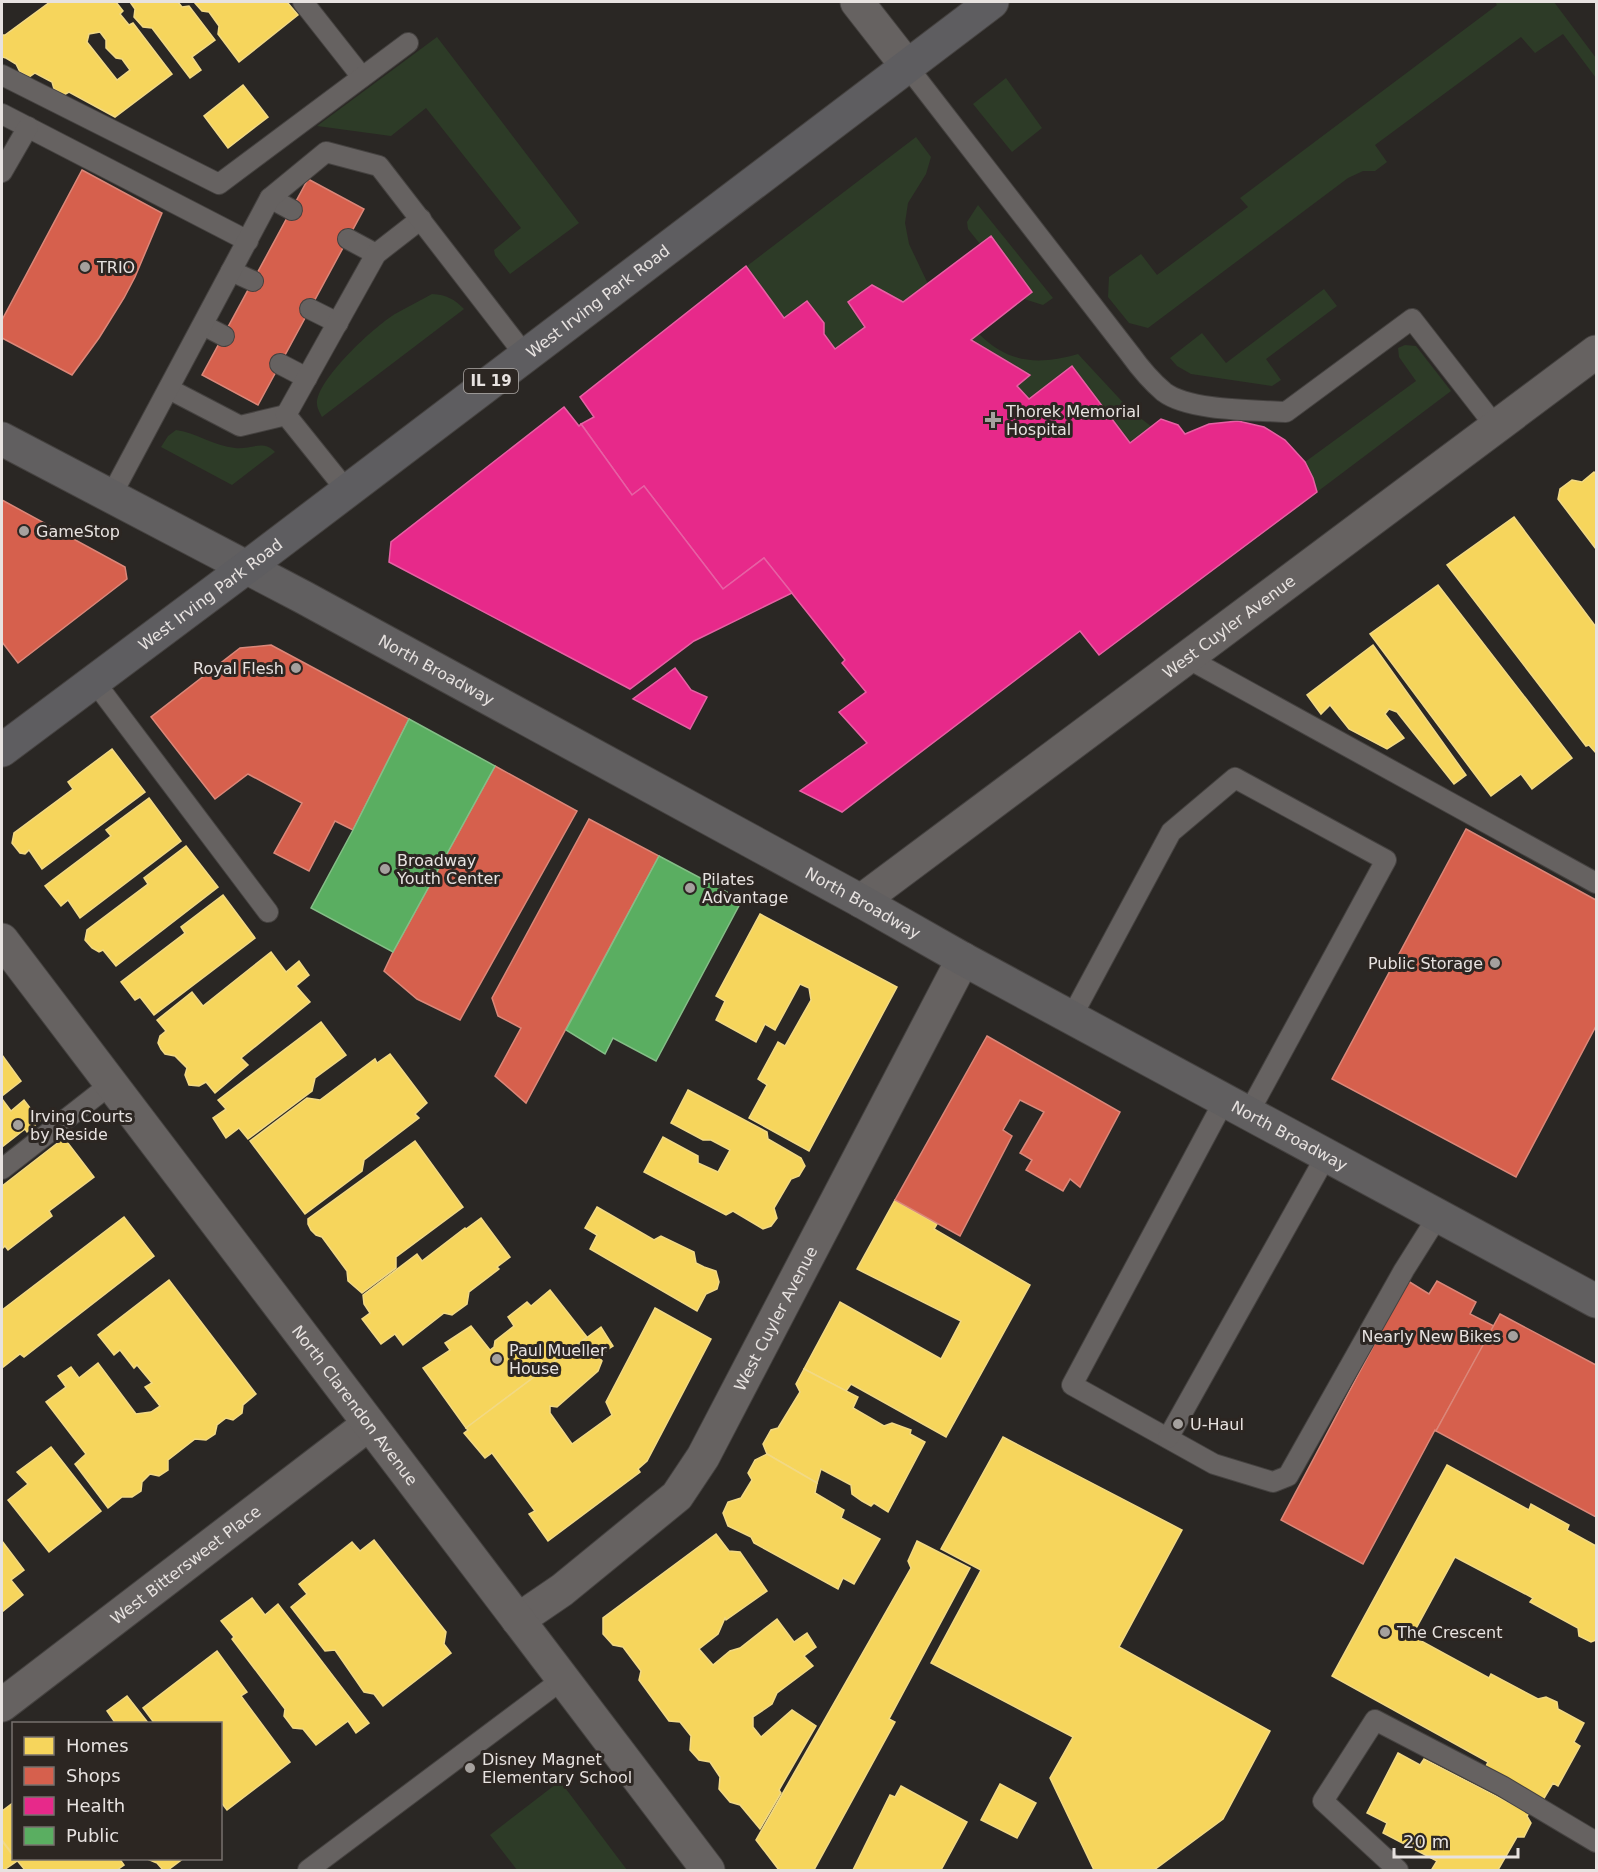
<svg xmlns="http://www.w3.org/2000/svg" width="1598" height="1872" font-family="'DejaVu Sans',sans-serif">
  <rect width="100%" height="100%" fill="#2a2724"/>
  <!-- green -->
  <g fill="#2d3b27">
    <path d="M1495 2H1554L1596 58V78L1563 34 1535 53 1521 37 1375 145 1387 162 1375 171H1363L1348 178 1148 328 1129 323 1108 297 1109 277 1141 254 1157 275 1248 207 1240 198 1497 5Z"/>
    <path d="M437 37 579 223 510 274 495 255 494 250 521 228 426 108 391 136 317 126Z"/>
    <path d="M1006 78 1042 128 1012 152 973 104Z"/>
    <path d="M916 137 931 157 926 174 908 203 905 223 909 244 928 284 903 302 872 285 849 302 865 327 835 349 824 334V323L807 301 784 318 747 266Z"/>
    <path d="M978 205 1053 298 1043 305 1024 299 968 229 967 222Z"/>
    <path d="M1324 289 1337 306 1266 359 1281 380 1272 386 1191 374 1177 366 1170 358 1202 333 1226 363Z"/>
    <path d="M432 294C447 295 454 299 464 309L322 417C320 413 317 408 317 404 316 380 375 326 395 314 407 307 420 301 432 294Z"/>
    <path d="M979 334C1009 364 1039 365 1078 354L1130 410 1152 427 1130 443 1072 367 1029 399 971 340Z"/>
    <path d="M1405 345 1416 346 1451 391 1317 492 1313 478 1305 462 1416 381 1399 357 1398 348Z"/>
    <path d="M176 430C197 433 214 446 235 448 250 450 263 439 275 452L232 485 161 447 168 436Z"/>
    <path d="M560 1781 627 1870H517L490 1835Z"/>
  </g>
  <!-- homes -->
  <g fill="#f6d55c" stroke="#f2d984" stroke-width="1.5" fill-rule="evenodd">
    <path d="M50 2H116L123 11 120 14 129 25 133 23 172 74 115 117 69 92 64 95 54 89 52 82 35 73 29 77 20 72 16 64 6 58 2 57V35H5ZM100 32 106 40V48L116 58 122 59 130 70 117 80 87 42 89 34Z"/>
    <path d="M130 2H178L182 7 189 6 215 40 192 57 201 70 190 78 152 28 143 27 134 17 135 9Z"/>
    <path d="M194 2H287L298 15 239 62 218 34 219 26 209 12 202 11Z"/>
    <path d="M243 85 268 117 228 148 204 116Z"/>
    <path d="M1594 472 1596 474V549L1558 499 1560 489 1572 480 1582 482Z"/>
    <path d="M1514 517 1596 627V753L1589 745 1586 746 1447 565Z"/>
    <path d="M1438 585 1572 758 1532 789 1521 774 1491 796 1370 634Z"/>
    <path d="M1373 645 1466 775 1454 784 1397 712 1389 709 1385 714 1404 738 1387 749 1349 729 1330 705 1321 714 1307 695Z"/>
    <path d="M112 749 145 792 42 869 29 850 25 854 20 853 12 843 14 833 73 789 68 782Z"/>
    <path d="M149 798 181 841 80 918 68 900 61 906 45 886 111 836 106 830Z"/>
    <path d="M186 846 218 887 116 966 103 950 99 952 92 948 85 940 87 930 148 884 144 878Z"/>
    <path d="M223 895 255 938 154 1015 140 997 135 1000 121 982 185 933 181 927Z"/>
    <path d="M760 914 897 987 809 1151 749 1118 767 1085 758 1079 778 1042 785 1046 811 1000 809 988 800 984 775 1030 765 1024 756 1042 716 1020 725 1001 716 996Z"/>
    <path d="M271 952 286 972 299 961 309 975 296 986 310 1002 241 1058 248 1065 215 1093 206 1082 199 1086 189 1085 185 1075 187 1068 175 1056 165 1054 161 1049 158 1043 160 1036 166 1031 157 1020 192 992 203 1006Z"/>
    <path d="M321 1022 346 1055 315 1078 312 1091 248 1139 239 1128 226 1138 213 1118 226 1109 218 1100Z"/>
    <path d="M390 1054 427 1103 415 1114 419 1118 364 1160 362 1171 305 1214 250 1141 307 1098 320 1100 375 1059 377 1063Z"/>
    <path d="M2 1055 21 1081 2 1096Z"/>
    <path d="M688 1090 767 1132 768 1139 801 1158 805 1166 799 1176 791 1179 774 1208 777 1218 771 1226 763 1229 733 1211 726 1215 644 1172 663 1137 698 1156V1163L718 1172 730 1150 711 1140H703L671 1123Z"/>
    <path d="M2 1099 11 1111 24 1100 40 1121 27 1132 25 1129 2 1147Z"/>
    <path d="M64 1138 94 1177 49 1211 52 1216 8 1250 5 1246 2 1249V1186Z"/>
    <path d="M415 1141 463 1207 396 1257V1268L362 1293 348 1281 347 1271 322 1237 316 1235 311 1230 308 1224V1219Z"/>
    <path d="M895 1200 937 1224 934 1229 1030 1285 946 1437 851 1384 846 1391 804 1369 840 1302 941 1359 961 1321 857 1269Z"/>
    <path d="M597 1207 654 1240 661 1236 694 1252 696 1263 704 1267 716 1271 719 1282 717 1289 706 1294 697 1311 590 1249 597 1235 585 1228Z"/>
    <path d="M124 1217 154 1256 24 1357 20 1354 2 1368V1310Z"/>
    <path d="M481 1218 510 1257 497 1267 499 1269 469 1292 467 1304 452 1315 444 1313 403 1345 395 1334 381 1344 362 1319 370 1313 364 1304 363 1295 417 1254 422 1261 465 1228 466 1229Z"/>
    <path d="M169 1280 256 1394 243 1405 242 1413 233 1420 226 1418 217 1425 215 1434 206 1440 195 1439 168 1460V1470L159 1476 150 1474 142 1482 141 1491 132 1497H122L108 1508 75 1464 86 1454 46 1402 66 1387 58 1376 71 1367 79 1378 98 1363 136 1414 151 1412 160 1406 145 1387 152 1383 137 1365 134 1368 120 1350 114 1355 98 1335Z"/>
    <path d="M550 1290 587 1337 466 1428 423 1368 450 1350 445 1343 471 1326 490 1350 494 1347 495 1341 514 1326 508 1317 527 1302 531 1306Z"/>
    <path d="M655 1308 711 1339 647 1461 638 1469 640 1472 548 1541 529 1514 535 1511 492 1453 485 1458 464 1433 468 1430 466 1428 601 1327 613 1346 598 1356 602 1361 598 1371 557 1407 550 1406V1413L572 1444 612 1415 606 1402Z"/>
    <path d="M804 1369 858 1397 853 1408 884 1426 892 1423 911 1430 910 1434 925 1442 888 1512 874 1503 871 1506 862 1501 852 1494 851 1485 821 1469 817 1483 767 1454 763 1444 771 1430 778 1428 800 1392 796 1384Z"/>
    <path d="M1003 1437 1182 1530 1119 1647 1270 1731 1223 1819 1154 1870H1094L1050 1778 1073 1737 931 1663 981 1570 941 1549Z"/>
    <path d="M51 1447 101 1511 49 1552 8 1500 28 1484 17 1472Z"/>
    <path d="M767 1454 817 1483 815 1493 844 1510 841 1518 880 1539 854 1584 843 1578 838 1589 754 1543 751 1537 728 1526 723 1513 728 1502 741 1498 752 1480 748 1473 755 1460Z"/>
    <path d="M1447 1465 1529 1510 1531 1504 1569 1525 1567 1530 1596 1546V1640L1591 1642 1579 1636 1578 1628 1530 1602 1533 1598 1455 1557 1412 1636 1489 1678 1491 1674 1538 1699 1546 1697 1557 1702 1558 1709 1584 1723 1574 1742 1580 1746 1558 1786 1553 1783 1543 1800 1485 1768 1488 1762 1332 1676Z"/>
    <path d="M716 1534 729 1551 740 1552 767 1591 726 1620 725 1618 718 1634 699 1649 713 1665 730 1651 740 1648 777 1619 794 1642 807 1633 816 1647 804 1656 813 1666 777 1693 772 1704 753 1717V1727L761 1737 792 1710 816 1726 779 1790 781 1793 760 1829 740 1805 730 1802 719 1789 720 1777 710 1762 699 1760 690 1750 691 1736 680 1722 669 1721 639 1680 641 1671 623 1647 613 1645 603 1634V1618Z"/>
    <path d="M374 1540 446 1632 444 1644 451 1653 383 1706 374 1694 364 1692 335 1650 325 1651 291 1607 307 1594 299 1584 352 1542 360 1551Z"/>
    <path d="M2 1541 24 1570 11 1580 23 1595 2 1612Z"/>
    <path d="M917 1541 970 1568 889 1719 895 1722 814 1870H779L756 1840 911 1568 908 1561Z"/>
    <path d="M252 1598 265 1615 278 1604 369 1723 356 1733 348 1721 316 1745 303 1729 293 1728 284 1716 285 1709 232 1639 234 1637 221 1621Z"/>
    <path d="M217 1651 247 1692 241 1696 290 1762 227 1810 220 1801V1724H155L143 1708Z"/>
    <path d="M127 1696 149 1724H116L107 1711Z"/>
    <path d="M1398 1753 1420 1765 1424 1759 1529 1813 1527 1816 1531 1823 1524 1837H1517L1498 1870H1435L1432 1869 1437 1861 1383 1833 1387 1823 1367 1813Z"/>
    <path d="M1000 1784 1036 1803 1017 1838 981 1820Z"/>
    <path d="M901 1786 967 1822 941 1870H853L890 1795 895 1797Z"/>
    <path d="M14 1802V1856L2 1840V1811Z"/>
    <path d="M2 1841 17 1861 4 1870H2Z"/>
    <path d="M15 1858H119L124 1865 117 1870H25Z"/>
    <path d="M145 1858H184L168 1870H163L157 1863Z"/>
  </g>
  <!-- shops -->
  <g fill="#d6604d" stroke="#db8779" stroke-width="1.5">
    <path d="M82 170 162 213 135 277 124 298 99 338 72 375 2 338V320Z"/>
    <path d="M308 179 364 209 258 405 202 375Z"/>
    <path d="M2 500 125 567 127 579 18 663 2 642Z"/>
    <path d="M271 645 409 719 353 830 335 821 309 871 274 853 302 803 248 774 215 799 151 717 240 648Z"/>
    <path d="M495 766 577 811 460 1020 417 999 384 971 393 952Z"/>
    <path d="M589 819 659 856 526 1103 495 1076 521 1028 498 1016 492 998Z"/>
    <path d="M1466 829 1596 900V1026L1516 1177 1332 1079Z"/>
    <path d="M987 1036 1120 1112 1080 1187 1070 1179 1063 1191 1026 1170 1032 1160 1020 1153 1044 1112 1020 1100 1003 1130 1012 1136 960 1236 895 1200Z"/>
    <path d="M1408 1281 1429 1294 1437 1281 1476 1302 1470 1314 1494 1326 1436 1431 1435 1430 1363 1564 1281 1520Z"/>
    <path d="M1500 1314 1596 1365V1517L1436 1431Z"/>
  </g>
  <!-- health -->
  <g fill="#e7298a" stroke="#e760a4" stroke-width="1.5">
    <path d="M991 236 1032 292 971 340 1030 375 1017 386 1029 399 1072 366 1130 443 1161 419 1178 425 1185 434 1209 424 1238 421 1264 427 1285 440 1305 462 1313 478 1317 492 1099 655 1080 631 842 812 800 791 867 743 839 712 866 692 842 663 845 660 764 558 723 589 644 486 632 495 581 424 594 417 580 397 746 266 784 318 807 301 824 323V334L835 349 865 327 848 302 872 285 903 302Z"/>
    <path d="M564 407 579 426 581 424 632 495 644 486 723 589 764 558 792 593 694 641 630 689 389 562 391 542Z"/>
    <path d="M675 668 691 690 707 697 690 729 633 699Z"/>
  </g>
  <!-- public -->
  <g fill="#5aae61" stroke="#84be87" stroke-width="1.5">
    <path d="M409 719 495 766 393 952 311 908 353 830Z"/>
    <path d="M659 856 742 900 656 1061 613 1038 605 1054 566 1030Z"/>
  </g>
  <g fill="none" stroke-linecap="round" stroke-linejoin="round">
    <!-- service casing -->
    <g stroke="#454240" stroke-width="22">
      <g id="service">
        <path d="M303 2 362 77"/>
        <path d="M907 66 1130 354C1140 368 1151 381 1164 392 1189 411 1254 410 1286 412L1412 319 1496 427"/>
        <path d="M2 75 219 184 408 43"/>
        <path d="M2 114 248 241"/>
        <path d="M2 172 28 127"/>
        <path d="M270 198 292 210"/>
        <path d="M348 239 376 254"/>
        <path d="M231 271 253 281"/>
        <path d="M310 309 338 323"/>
        <path d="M203 325 224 336"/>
        <path d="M280 364 307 378"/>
        <path d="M169 389 240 426 286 415"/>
        <path d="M347 491 286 415 376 254 421 219"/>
        <path d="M111 496 270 198 326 152 379 166 525 355"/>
        <path d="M1187 658 1596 883"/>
        <path d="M94 681 268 912"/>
        <path d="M1071 1018 1171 832 1235 778 1386 860 1248 1114"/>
        <path d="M1224 1101 1072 1385 1214 1464 1273 1482 1288 1476 1404 1270 1438 1216"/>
        <path d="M2 1169 111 1084"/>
        <path d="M1168 1438 1326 1156"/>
        <path d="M308 1870 563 1679"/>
        <path d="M1398 1870 1323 1801 1375 1720 1502 1786 1596 1842"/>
      </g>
    </g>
    <!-- minor casing -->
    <g stroke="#454240" stroke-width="35">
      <g id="minor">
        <path d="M857 2 907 66"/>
        <path id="s1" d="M861 901 1596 352"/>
        <path id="s2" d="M518 1620 562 1590 677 1496 703 1457 963 959"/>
        <path id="s3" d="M2 1705 369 1424"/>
      </g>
    </g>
    <!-- tertiary casing -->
    <g stroke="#454240" stroke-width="35">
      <g id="tertiary">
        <path id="s4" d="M2 940 708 1870"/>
      </g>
    </g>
    <!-- secondary casing -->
    <g stroke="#454240" stroke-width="35">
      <g id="secondary">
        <path id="s5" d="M2 439 303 597 861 901 963 959 1596 1301"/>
      </g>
    </g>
    <!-- primary casing -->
    <g stroke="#454240" stroke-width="35">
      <g id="primary">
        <path id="s6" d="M2 750 247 567 992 2"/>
      </g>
    </g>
    <!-- service -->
    <use href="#service" stroke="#666261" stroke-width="20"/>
    <!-- minor -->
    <use href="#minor" stroke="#666261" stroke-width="33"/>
    <!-- tertiary -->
    <use href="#tertiary" stroke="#666261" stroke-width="33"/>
    <!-- secondary -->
    <use href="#secondary" stroke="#615f60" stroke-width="33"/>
    <!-- primary -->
    <use href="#primary" stroke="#5e5d60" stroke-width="33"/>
  </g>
  <!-- markers -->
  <g fill="#a5a19e" stroke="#2c2622" stroke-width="2">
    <circle cx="85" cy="267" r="6"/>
    <path d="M990 411h6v6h6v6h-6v6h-6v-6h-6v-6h6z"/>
    <circle cx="24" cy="531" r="6"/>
    <circle cx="296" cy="668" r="6"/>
    <circle cx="385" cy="869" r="6"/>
    <circle cx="690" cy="888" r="6"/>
    <circle cx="1495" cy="963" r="6"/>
    <circle cx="18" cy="1125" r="6"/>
    <circle cx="1513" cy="1336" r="6"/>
    <circle cx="497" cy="1359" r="6"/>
    <circle cx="1178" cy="1424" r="6"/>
    <circle cx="1385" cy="1632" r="6"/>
    <circle cx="470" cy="1768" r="6"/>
  </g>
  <g text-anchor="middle" stroke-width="6" stroke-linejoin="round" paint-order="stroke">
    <!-- shield labels -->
    <rect fill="#2c2622" stroke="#afaaa7" stroke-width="1.5" x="464" y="369" width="54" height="24" rx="4.5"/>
    <g font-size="15" font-weight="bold" fill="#e7e2e0">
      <text x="491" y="386">IL 19</text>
    </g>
    <!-- poi labels -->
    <g font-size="16" fill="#e7e2e0" stroke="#2c2622" text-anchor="start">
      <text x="97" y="273">TRIO</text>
      <text x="1006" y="417">Thorek Memorial<tspan x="1006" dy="18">Hospital</tspan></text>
      <text x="36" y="537">GameStop</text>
      <text x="284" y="674" text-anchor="end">Royal Flesh</text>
      <text x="397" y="866">Broadway<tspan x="397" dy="18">Youth Center</tspan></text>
      <text x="702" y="885">Pilates<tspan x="702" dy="18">Advantage</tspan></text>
      <text x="1483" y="969" text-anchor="end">Public Storage</text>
      <text x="30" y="1122">Irving Courts<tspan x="30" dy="18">by Reside</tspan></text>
      <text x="1501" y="1342" text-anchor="end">Nearly New Bikes</text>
      <text x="509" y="1356">Paul Mueller<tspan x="509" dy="18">House</tspan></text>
      <text x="1190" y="1430">U-Haul</text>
      <text x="1397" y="1638">The Crescent</text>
      <text x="482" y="1765">Disney Magnet<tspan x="482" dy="18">Elementary School</tspan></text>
    </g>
    <!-- street labels -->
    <g font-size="16" fill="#e7e2e0" stroke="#2c2622">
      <text dy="6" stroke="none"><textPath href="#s6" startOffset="746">West Irving Park Road</textPath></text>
      <text dy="6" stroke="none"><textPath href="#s6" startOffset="260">West Irving Park Road</textPath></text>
      <text dy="6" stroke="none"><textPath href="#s1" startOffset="459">West Cuyler Avenue</textPath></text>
      <text dy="6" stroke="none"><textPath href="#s5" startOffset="492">North Broadway</textPath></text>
      <text dy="6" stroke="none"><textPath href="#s5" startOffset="978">North Broadway</textPath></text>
      <text dy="6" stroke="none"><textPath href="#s5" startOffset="1464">North Broadway</textPath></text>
      <text dy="6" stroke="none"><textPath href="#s2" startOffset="405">West Cuyler Avenue</textPath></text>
      <text dy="6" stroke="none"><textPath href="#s4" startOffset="584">North Clarendon Avenue</textPath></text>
      <text dy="6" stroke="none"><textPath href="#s3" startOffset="231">West Bittersweet Place</textPath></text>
    </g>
  </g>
  <!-- border -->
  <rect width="1598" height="1872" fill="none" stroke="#e7e2e0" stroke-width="6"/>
  <!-- legend -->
  <rect x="12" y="1722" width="210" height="138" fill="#2c2622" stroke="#77716e" stroke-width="1.5"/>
  <rect x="24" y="1737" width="30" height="18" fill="#f6d55c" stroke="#77716e" stroke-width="1.5"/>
  <text x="66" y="1752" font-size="18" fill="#e7e2e0">Homes</text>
  <rect x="24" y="1767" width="30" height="18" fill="#d6604d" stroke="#77716e" stroke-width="1.5"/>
  <text x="66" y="1782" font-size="18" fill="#e7e2e0">Shops</text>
  <rect x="24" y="1797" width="30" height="18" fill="#e7298a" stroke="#77716e" stroke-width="1.5"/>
  <text x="66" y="1812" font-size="18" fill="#e7e2e0">Health</text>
  <rect x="24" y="1827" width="30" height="18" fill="#5aae61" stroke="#77716e" stroke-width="1.5"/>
  <text x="66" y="1842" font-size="18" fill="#e7e2e0">Public</text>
  <!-- scale -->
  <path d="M1394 1848v9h124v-9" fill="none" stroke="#e7e2e0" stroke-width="3"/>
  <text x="1403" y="1848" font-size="18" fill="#e7e2e0" stroke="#2c2622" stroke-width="4.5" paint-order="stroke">20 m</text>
</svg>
